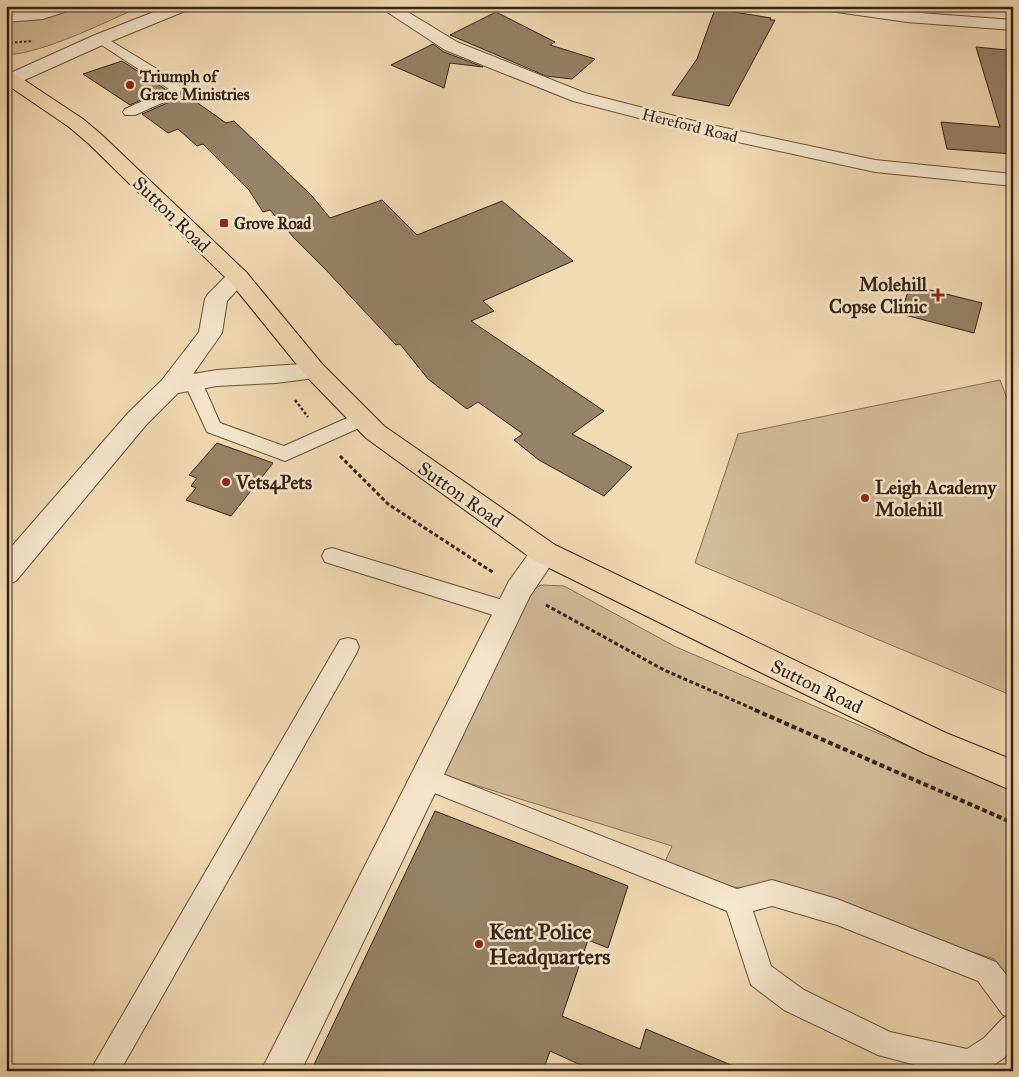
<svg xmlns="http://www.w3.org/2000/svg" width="1019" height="1077" font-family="'IM FELL Great Primer',serif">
  <rect width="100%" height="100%" fill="#f2dab3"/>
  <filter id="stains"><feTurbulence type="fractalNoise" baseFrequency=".004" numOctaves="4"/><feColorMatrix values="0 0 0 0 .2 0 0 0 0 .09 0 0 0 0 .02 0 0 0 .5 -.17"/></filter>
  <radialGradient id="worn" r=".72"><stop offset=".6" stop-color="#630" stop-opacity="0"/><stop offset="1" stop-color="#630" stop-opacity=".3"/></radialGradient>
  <!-- green -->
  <g fill="#d2bb98" stroke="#826e56">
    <path d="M73 6H142C105 22 45 53 6 55V21Z"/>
    <path d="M1000 380 1013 414V696L695 563 738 434Z"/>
    <path d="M541 585 564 586 676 647 1013 791V983L994 959 777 888 717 887 663 866 672 846 436 773 526 594Z"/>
  </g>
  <!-- building -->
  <g fill="#968267" stroke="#332215">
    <path d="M715 9 771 18 770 20H775L729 106 672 95 697 59Z"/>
    <path d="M496 12 555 42 550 45 595 59 572 79 546 76 450 35Z"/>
    <path d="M433 44 444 52 483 67 450 63 444 88 391 65Z"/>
    <path d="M976 47 1007 50 1013 79V154L947 149 941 122 1000 127Z"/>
    <path d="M122 61 165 89 130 105 83 74Z"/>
    <path d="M182 92 226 123 234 121 312 196 330 218 382 200 417 235 502 201 573 261 483 301 494 311 471 321 604 411 572 434 632 467 604 496 539 460 514 440 523 434 478 402 467 409 428 379 400 344 396 345 326 270 294 238 270 210 263 212 249 190 203 144 197 146 178 129 168 133 142 114 181 97Z"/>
    <path d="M910 285 982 303 974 333 901 314Z"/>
    <path d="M217 443 273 463 231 516 186 500 196 488 191 486 197 478 189 475Z"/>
    <path d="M435 811 628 886 608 948 588 940 562 1016 640 1049 646 1029 745 1071H594L550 1051 543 1071H311Z"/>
  </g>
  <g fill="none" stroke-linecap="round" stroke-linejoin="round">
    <!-- service casing -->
    <g stroke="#63503c" stroke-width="2">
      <g id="service">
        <path d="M101 35 175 80 181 88 180 95 135 115H125L123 112 125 109 169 89 97 42 95 39Z"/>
        <path d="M193 376 199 378 202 382 220 423 284 446 356 414 362 413 368 414 371 419 368 424 285 461 207 432 184 382 187 378Z"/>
        <path d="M332 548 509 602 516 605 520 611 516 617 509 620 325 562 322 556 325 550Z"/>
        <path d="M348 638 356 640 359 647 356 654 120 1071H90L340 640Z"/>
        <path d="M425 767 737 889 772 880 837 899 996 962 1013 983V1048L1004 1058 985 1071H938L878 1055 784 1010 751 985 727 911 417 786 413 778 417 770ZM772 906 837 925 978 981 1003 1015 1008 1016 1003 1018 984 1038 967 1049 890 1032 804 990 771 966 753 911Z"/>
      </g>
    </g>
    <!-- minor casing -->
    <g stroke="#63503c" stroke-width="2">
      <g id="minor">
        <path d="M50 6H75L73 9 43 19 6 22V12L41 9Z"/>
        <path d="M378 6H398L457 42 585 93 702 123 875 160 1013 174V186L875 172 701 134 573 101 445 50Z"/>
        <path d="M822 6H866L907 12 1013 20V30L907 22 830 11 824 9Z"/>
        <path d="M238 270 246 272 249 277 227 301 222 333 193 374 217 370 315 363 323 365 327 371 323 377 276 383 217 386 178 393 146 425 16 581 6 584V553L128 413 162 380 199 332 205 299 208 294 230 272Z"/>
        <path d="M545 542 555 545 559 553 530 596 301 1071H261L509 581 535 545Z"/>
      </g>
    </g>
    <!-- tertiary casing -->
    <g stroke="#63503c" stroke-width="2">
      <path id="tertiary" d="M169 6H192L190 9 107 43 18 83H6V75L95 35Z"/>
    </g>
    <!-- primary casing -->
    <g stroke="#332215" stroke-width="2">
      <path id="primary" d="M6 71 12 72 83 119 103 136 246 272 323 365 384 426 555 545 946 733 1013 760V791L924 753 535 561 366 438 307 377 230 282 89 144 69 127 6 84Z"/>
    </g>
    <!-- path-far3 -->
    <path stroke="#332215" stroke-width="2" stroke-dasharray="2.5 2" stroke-linecap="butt" d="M6 43 33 41"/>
    <!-- path-far2 -->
    <path stroke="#332215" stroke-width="2.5" stroke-dasharray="3 2" stroke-linecap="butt" d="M295 400 308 417"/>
    <!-- path-far1 -->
    <g stroke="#332215" stroke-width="3" stroke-dasharray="4 2.5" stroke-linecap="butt">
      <path d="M340 456 388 504 494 573"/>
      <path d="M546 605 664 670 758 711"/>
    </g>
    <!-- path -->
    <path stroke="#332215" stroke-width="4" stroke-dasharray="5 3" stroke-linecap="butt" d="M755 710 1013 823"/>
    <!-- service -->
    <use href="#service" fill="#f7e7ce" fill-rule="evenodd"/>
    <!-- minor -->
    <use href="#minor" fill="#f7e7ce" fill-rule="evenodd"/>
    <!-- tertiary -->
    <use href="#tertiary" fill="#f7e7ce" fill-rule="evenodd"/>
    <!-- primary -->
    <use href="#primary" fill="#f2dab3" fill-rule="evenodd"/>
  </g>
  <!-- markers -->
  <g fill="#8f2418" stroke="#f7e7ce" stroke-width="2">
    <circle cx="130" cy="85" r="5"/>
    <rect x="219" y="218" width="10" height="10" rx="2.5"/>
    <path d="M935.5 287.5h5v5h5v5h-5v5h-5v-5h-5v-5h5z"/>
    <circle cx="226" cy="482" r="5"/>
    <circle cx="865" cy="498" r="5"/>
    <circle cx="479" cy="944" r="5"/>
  </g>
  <g text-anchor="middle" stroke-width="5" stroke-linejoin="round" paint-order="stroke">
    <!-- far-poi labels -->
    <g font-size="16" font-weight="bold" fill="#332215" stroke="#f7e7ce" text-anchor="start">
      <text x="140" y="82">Triumph of<tspan x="140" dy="18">Grace Ministries</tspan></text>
      <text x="234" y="229">Grove Road</text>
    </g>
    <!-- far-street labels -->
    <g font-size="16" fill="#332215" stroke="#f7e7ce">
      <text transform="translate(690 125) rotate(14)" y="6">Hereford Road</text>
    </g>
    <!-- street labels -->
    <g font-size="19" fill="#332215" stroke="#f7e7ce">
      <text transform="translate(172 214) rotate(44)" y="7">Sutton Road</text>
      <text transform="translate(461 494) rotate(35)" y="7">Sutton Road</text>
      <text transform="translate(817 686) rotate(26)" y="7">Sutton Road</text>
    </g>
    <!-- poi labels -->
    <g font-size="19" font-weight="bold" fill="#332215" stroke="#f7e7ce" text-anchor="start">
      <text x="927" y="291" text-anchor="end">Molehill<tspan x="927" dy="22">Copse Clinic</tspan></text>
      <text x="236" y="489">Vets4Pets</text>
      <text x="875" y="494">Leigh Academy<tspan x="875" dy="22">Molehill</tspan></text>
    </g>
    <!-- near-poi labels -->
    <g font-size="22" font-weight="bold" fill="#332215" stroke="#f7e7ce" text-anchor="start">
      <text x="489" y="939">Kent Police<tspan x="489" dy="25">Headquarters</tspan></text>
    </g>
  </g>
  <!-- margin -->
  <rect width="1019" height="1077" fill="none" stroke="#f2dab3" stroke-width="25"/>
  <rect x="8" y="8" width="1004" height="1062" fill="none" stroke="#332215" stroke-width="2.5"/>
  <rect x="12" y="12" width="994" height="1052" fill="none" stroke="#332215"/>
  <rect width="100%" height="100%" filter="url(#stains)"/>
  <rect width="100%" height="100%" fill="url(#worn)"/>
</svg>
